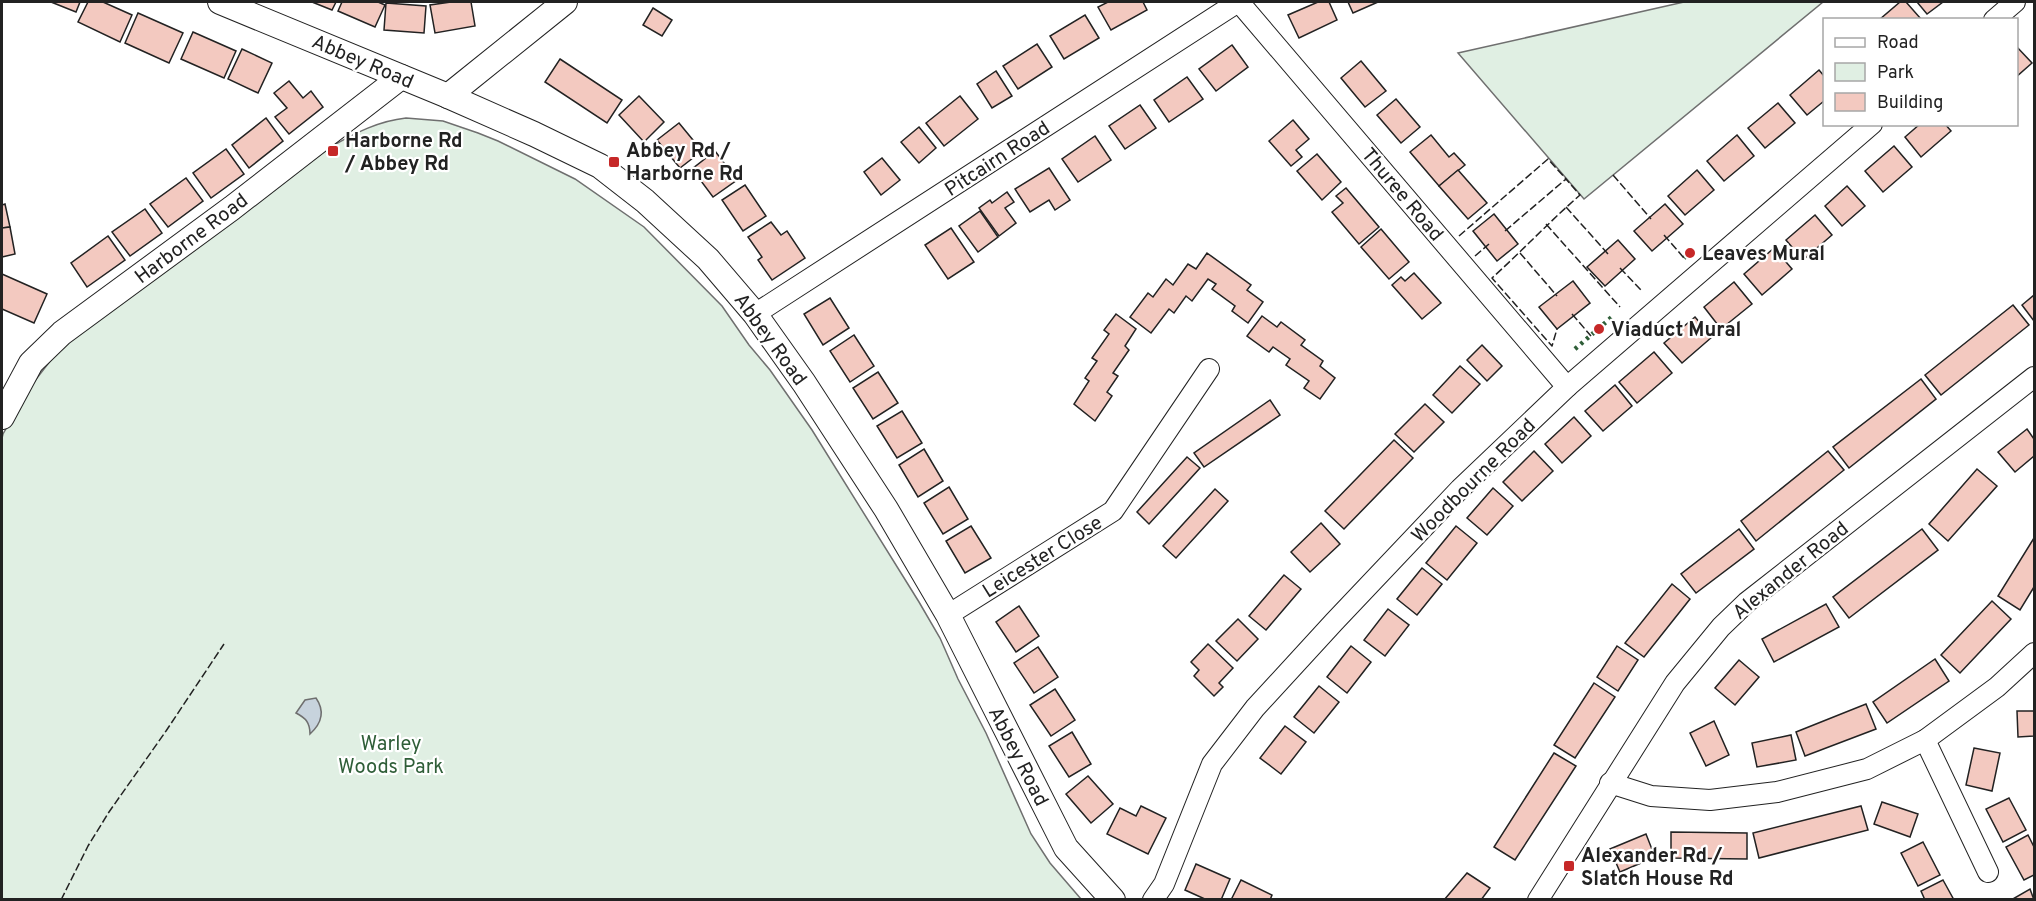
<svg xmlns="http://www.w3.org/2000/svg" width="2036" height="901" font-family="Overpass,sans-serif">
  <rect width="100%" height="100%" fill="#fff"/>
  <!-- green -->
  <g fill="#e0efe3" stroke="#6f6f6f" stroke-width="1.5">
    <path d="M1684 2H1823L1584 199 1458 53Z"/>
    <path d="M406 118 443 121 478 133 498 141 575 179 644 227 722 306 749 345 770 370 812 430 919 602 940 638 958 679 986 733 1031 834 1050 863 1081 899H2V438L3 434 30 387 61 347 332 146C356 133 378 121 406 118Z"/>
  </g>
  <!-- water -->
  <path fill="#c7d3dd" stroke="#6f6f6f" stroke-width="1.5" d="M316 698C325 711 322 723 310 734 310 723 306 718 296 713L305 700Z"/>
  <!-- building -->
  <g fill="#f3c9c0" stroke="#222" stroke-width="1.5">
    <path d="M51 2H80L76 12Z"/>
    <path d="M88 2H103L132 15 120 42 78 22Z"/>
    <path d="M312 2H336L332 10Z"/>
    <path d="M342 2H378L385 5 375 27 338 11Z"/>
    <path d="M451 2H471L475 26 435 33 430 5Z"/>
    <path d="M1108 2H1143L1147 10 1111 30 1098 7Z"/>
    <path d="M1318 2H1329L1337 20 1299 38 1288 15Z"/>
    <path d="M1348 2H1378L1353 13Z"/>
    <path d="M1900 2H1906L1921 19 1879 20Z"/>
    <path d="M1917 2H1943L1927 14Z"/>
    <path d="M386 3 426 6 424 33 384 30Z"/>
    <path d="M653 8 672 20 662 36 643 25Z"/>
    <path d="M138 13 183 33 169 63 125 43Z"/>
    <path d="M1085 15 1099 38 1064 59 1050 36Z"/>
    <path d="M193 32 236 51 224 78 181 59Z"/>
    <path d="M1037 44 1052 67 1018 89 1003 66Z"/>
    <path d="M1232 45 1248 67 1216 91 1199 69Z"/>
    <path d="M2016 46 2032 63 2016 77Z"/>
    <path d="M242 49 272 63 258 93 228 79Z"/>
    <path d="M560 59 622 100 607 123 545 82Z"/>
    <path d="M1361 61 1386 91 1365 107 1341 78Z"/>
    <path d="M1819 70 1824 76V101L1807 115 1790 95Z"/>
    <path d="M996 71 1012 96 992 108 977 84Z"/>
    <path d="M1187 77 1203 99 1169 122 1154 100Z"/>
    <path d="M289 81 303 98 311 91 323 107 289 134 275 117 287 108 274 93Z"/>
    <path d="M639 96 664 122 644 142 619 115Z"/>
    <path d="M960 96 978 119 944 146 926 123Z"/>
    <path d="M1396 99 1420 127 1401 143 1377 115Z"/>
    <path d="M1778 103 1795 123 1765 148 1748 128Z"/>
    <path d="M1140 105 1156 128 1125 149 1109 126Z"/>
    <path d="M266 118 283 141 249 168 232 145Z"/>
    <path d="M1293 120 1309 139 1296 150 1302 157 1291 166 1269 141Z"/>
    <path d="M679 123 702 151 680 168 657 140Z"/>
    <path d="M1920 124H1945L1951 131 1921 157 1905 137Z"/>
    <path d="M919 127 936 148 919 163 901 142Z"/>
    <path d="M1431 135 1449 157 1454 153 1465 165 1439 186 1410 152Z"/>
    <path d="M1737 135 1754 156 1724 181 1707 161Z"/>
    <path d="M1095 136 1111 160 1078 182 1062 159Z"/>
    <path d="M1894 146 1912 167 1883 192 1865 171Z"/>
    <path d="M226 149 244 174 211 198 193 173Z"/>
    <path d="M715 151 737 180 713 197 692 169Z"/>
    <path d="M1317 154 1341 182 1322 200 1297 171Z"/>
    <path d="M882 158 900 180 881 195 864 172Z"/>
    <path d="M1049 168 1070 200 1055 210 1049 200 1030 212 1015 189Z"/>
    <path d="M1458 170 1487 203 1468 219 1439 186Z"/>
    <path d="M1697 170 1714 190 1685 215 1668 196Z"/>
    <path d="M186 178 203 201 168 227 150 204Z"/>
    <path d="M745 185 766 216 743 231 722 200Z"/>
    <path d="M1847 186 1865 206 1842 226 1825 206Z"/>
    <path d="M1346 188 1379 227 1359 244 1332 212 1343 203 1336 196Z"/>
    <path d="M1007 192 1014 202 1005 208 1016 223 999 236 979 208 990 200 992 203Z"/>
    <path d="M5 204 10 227 2 228V205Z"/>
    <path d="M1665 204 1683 224 1652 251 1634 231Z"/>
    <path d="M145 209 162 233 130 256 112 232Z"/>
    <path d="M980 211 998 237 978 252 959 226Z"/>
    <path d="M1494 214 1518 244 1497 261 1473 231Z"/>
    <path d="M1815 215 1832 235 1803 260 1786 240Z"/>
    <path d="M771 222 781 235 787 231 805 258 772 280 758 260 762 257 748 237Z"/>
    <path d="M10 227 15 254 2 257V228Z"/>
    <path d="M951 228 974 262 948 279 925 245Z"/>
    <path d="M1381 229 1409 262 1389 279 1361 247Z"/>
    <path d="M108 236 125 260 87 287 71 263Z"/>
    <path d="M1618 240 1635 259 1605 286 1587 267Z"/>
    <path d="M1774 248 1792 269 1762 295 1744 274Z"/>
    <path d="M1207 253 1251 285 1247 290 1263 302 1248 323 1232 311 1235 306 1212 289 1216 284 1208 279 1192 301 1186 296 1174 313 1169 309 1151 333 1130 317 1148 293 1153 297 1166 279 1173 285 1188 264 1196 269Z"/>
    <path d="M1414 273 1441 303 1422 319 1392 285 1401 277 1405 281Z"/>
    <path d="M2 274 47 294 34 323 2 309Z"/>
    <path d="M1573 281 1590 303 1557 329 1539 307Z"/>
    <path d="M1734 282 1752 304 1721 329 1704 307Z"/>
    <path d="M2034 295V321L2022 305Z"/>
    <path d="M830 298 849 328 823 345 804 314Z"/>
    <path d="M2013 305 2029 325 1941 395 1925 375Z"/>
    <path d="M1116 314 1136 329 1125 346 1129 350 1113 373 1118 376 1107 392 1112 396 1095 421 1074 404 1089 381 1085 378 1097 361 1092 358 1109 334 1104 330Z"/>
    <path d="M1262 316 1277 327 1281 322 1305 340 1301 345 1323 361 1320 366 1335 378 1320 399 1304 388 1309 381 1286 365 1290 359 1273 347 1269 352 1247 336Z"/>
    <path d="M1695 317 1712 337 1682 363 1664 343Z"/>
    <path d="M854 335 874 366 850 382 830 351Z"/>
    <path d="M1482 345 1502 366 1487 381 1467 360Z"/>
    <path d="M1654 352 1672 373 1637 403 1619 382Z"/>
    <path d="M1460 366 1480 384 1452 413 1433 395Z"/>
    <path d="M878 372 898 403 873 419 853 388Z"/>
    <path d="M1921 379 1936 399 1849 468 1833 447Z"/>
    <path d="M1615 385 1632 406 1603 431 1585 411Z"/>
    <path d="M1270 400 1280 415 1204 467 1194 453Z"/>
    <path d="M1425 404 1444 422 1414 452 1395 434Z"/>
    <path d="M902 411 922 443 897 458 877 426Z"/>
    <path d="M1574 417 1591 436 1562 463 1545 444Z"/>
    <path d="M2027 429 2034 439V456L2015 472 1998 452Z"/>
    <path d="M1394 440 1413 458 1344 529 1325 511Z"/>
    <path d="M924 449 943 481 918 497 899 465Z"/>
    <path d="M1534 451 1553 471 1522 501 1503 482Z"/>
    <path d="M1828 451 1844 470 1756 541 1741 521Z"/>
    <path d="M1187 457 1200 468 1149 524 1137 512Z"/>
    <path d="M1977 469 1997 486 1948 541 1929 524Z"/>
    <path d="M949 487 968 519 943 534 924 503Z"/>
    <path d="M1493 488 1513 506 1487 535 1467 518Z"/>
    <path d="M1215 489 1228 501 1176 558 1163 546Z"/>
    <path d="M1321 523 1340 544 1310 572 1291 552Z"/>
    <path d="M971 526 991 558 965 573 946 541Z"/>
    <path d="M1456 526 1477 543 1447 580 1426 563Z"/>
    <path d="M1739 529 1754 549 1696 593 1681 574Z"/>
    <path d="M1922 529 1938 550 1849 618 1833 597Z"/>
    <path d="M2034 538V587L2020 610 1998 596Z"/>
    <path d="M1422 568 1442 584 1417 615 1397 599Z"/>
    <path d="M1284 575 1301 589 1266 630 1249 616Z"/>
    <path d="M1672 584 1690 599 1644 657 1625 643Z"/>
    <path d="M1992 601 2011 619 1960 673 1941 655Z"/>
    <path d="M1826 604 1839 627 1774 662 1762 639Z"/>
    <path d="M1019 606 1039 636 1016 652 996 622Z"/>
    <path d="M1388 609 1409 625 1385 656 1364 640Z"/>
    <path d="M1238 619 1258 639 1237 661 1216 641Z"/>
    <path d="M1208 644 1233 668 1219 683 1223 687 1214 696 1194 676 1199 670 1191 662Z"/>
    <path d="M1351 646 1371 662 1347 693 1327 677Z"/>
    <path d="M1617 646 1638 660 1618 691 1597 677Z"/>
    <path d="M1038 647 1058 677 1034 693 1014 663Z"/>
    <path d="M1935 659 1949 681 1887 723 1873 702Z"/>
    <path d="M1739 660 1759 677 1735 705 1715 688Z"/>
    <path d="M1594 683 1615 697 1575 758 1554 745Z"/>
    <path d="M1319 686 1339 702 1314 733 1294 717Z"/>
    <path d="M1055 689 1075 720 1051 736 1030 705Z"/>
    <path d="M1866 704 1876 729 1805 756 1796 732Z"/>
    <path d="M2017 711H2034V736L2018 737Z"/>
    <path d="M1714 721 1729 755 1706 766 1690 733Z"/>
    <path d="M1285 726 1306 742 1281 774 1260 758Z"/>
    <path d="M1072 732 1091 764 1069 777 1049 746Z"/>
    <path d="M1791 735 1796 760 1757 767 1752 743Z"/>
    <path d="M1974 748 2000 753 1992 791 1966 785Z"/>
    <path d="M1554 753 1576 766 1515 860 1494 847Z"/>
    <path d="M1088 776 1113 804 1091 823 1066 794Z"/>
    <path d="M2009 798 2026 830 2003 842 1986 809Z"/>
    <path d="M1882 802 1918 814 1910 837 1874 824Z"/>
    <path d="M1141 806 1166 818 1148 854 1107 834 1120 808 1136 816Z"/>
    <path d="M1861 806 1868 830 1759 858 1753 833Z"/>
    <path d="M1671 832 1747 833V859L1671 858Z"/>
    <path d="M1646 834 1655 857 1620 872 1610 849Z"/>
    <path d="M2028 835 2034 847V875L2024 880 2006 847Z"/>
    <path d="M1923 842 1940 875 1918 886 1901 853Z"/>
    <path d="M1196 864 1230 879 1221 900H1207L1185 890Z"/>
    <path d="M1467 873 1490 888 1481 900H1444Z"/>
    <path d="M1241 880 1272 895 1270 900H1231Z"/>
    <path d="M1943 880 1954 900H1925L1921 891Z"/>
    <path d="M2030 889 2034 900H2011Z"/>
  </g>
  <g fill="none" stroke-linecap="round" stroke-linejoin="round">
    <!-- minor casing -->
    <g stroke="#222" stroke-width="22">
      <g id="minor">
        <path d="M1239 2 1567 387"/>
        <path d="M1994 20 2015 2"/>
        <path d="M755 314 1238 2"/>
        <path d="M948 615 1113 511 1209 369"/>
        <path d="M1925 740 1988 872"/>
        <path d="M1610 783 1651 796 1710 800 1777 792 1867 769 1925 740 1997 687 2034 653"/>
        <path d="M1153 900 1164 884 1212 764 1255 708 1334 622 1460 489 1567 387 1872 124"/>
        <path d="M1538 900 1675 683 1721 627 1747 602 2034 377"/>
      </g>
    </g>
    <!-- tertiary casing -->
    <g stroke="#222" stroke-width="26">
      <g id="tertiary">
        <path d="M220 2 448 96 534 134 600 166 645 201 708 259 755 314 804 383 886 509 948 615 1066 848 1113 900"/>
        <path d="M448 96 565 2"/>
        <path d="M2 417 31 363 62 333 232 208 401 77"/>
      </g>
    </g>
    <!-- minor -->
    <use href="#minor" stroke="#fff" stroke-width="20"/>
    <!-- tertiary -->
    <use href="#tertiary" stroke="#fff" stroke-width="24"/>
    <!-- hedge -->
    <g stroke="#2f5e38" stroke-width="4.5" stroke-dasharray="3 4.5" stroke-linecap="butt">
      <path d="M1684 258 1695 249"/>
      <path d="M1575 349 1613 316"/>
    </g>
    <!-- fence -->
    <g stroke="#222" stroke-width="1.5" stroke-dasharray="8 3" stroke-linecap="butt">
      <path d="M1613 175 1651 219"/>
      <path d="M1566 207 1608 254"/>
      <path d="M1546 224 1620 307"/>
      <path d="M1505 231 1566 179 1580 195C1549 222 1522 251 1492 278L1552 346 1557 329"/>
      <path d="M1664 235 1684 258"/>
      <path d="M1459 236 1548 159 1566 179"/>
      <path d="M1520 253 1557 296"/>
      <path d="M1475 256 1489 244"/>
      <path d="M1620 268 1641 290"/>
      <path d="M1572 314 1591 336"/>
      <path d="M61 900 88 846 109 812 166 731 224 644"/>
    </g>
  </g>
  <!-- markers -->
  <g fill="#c62828" stroke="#fff" stroke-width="2">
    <rect x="327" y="145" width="12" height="12" rx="3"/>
    <rect x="608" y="156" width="12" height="12" rx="3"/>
    <circle cx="1690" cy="253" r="6"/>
    <circle cx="1599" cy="329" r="6"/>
    <rect x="1563" y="860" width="12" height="12" rx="3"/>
  </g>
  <g text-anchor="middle" stroke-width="4.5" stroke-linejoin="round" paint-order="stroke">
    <!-- street labels -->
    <g font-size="20" fill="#222" stroke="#fff">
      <text transform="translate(363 61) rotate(23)" y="7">Abbey Road</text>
      <text transform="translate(997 158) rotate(-33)" y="7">Pitcairn Road</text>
      <text transform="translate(1403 194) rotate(50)" y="7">Thuree Road</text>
      <text transform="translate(191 238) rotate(-37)" y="7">Harborne Road</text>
      <text transform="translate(771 339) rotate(54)" y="7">Abbey Road</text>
      <text transform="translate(1473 480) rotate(-45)" y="7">Woodbourne Road</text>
      <text transform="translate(1042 556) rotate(-32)" y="7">Leicester Close</text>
      <text transform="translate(1790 570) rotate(-39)" y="7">Alexander Road</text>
      <text transform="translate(1019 756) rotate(63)" y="7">Abbey Road</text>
    </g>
    <!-- poi labels -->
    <g font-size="20" font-weight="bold" fill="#222" stroke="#fff" text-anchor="start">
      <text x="345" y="147">Harborne Rd<tspan x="345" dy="23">/ Abbey Rd</tspan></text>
      <text x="626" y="157">Abbey Rd /<tspan x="626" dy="23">Harborne Rd</tspan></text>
      <text x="1702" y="260">Leaves Mural</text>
      <text x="1611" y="336">Viaduct Mural</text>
      <text x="1581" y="862">Alexander Rd /<tspan x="1581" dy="23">Slatch House Rd</tspan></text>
    </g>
    <!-- park labels -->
    <g font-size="20" fill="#2f5e38" stroke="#fff">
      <text x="391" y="750">Warley<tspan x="391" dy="23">Woods Park</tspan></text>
    </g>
  </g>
  <!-- border -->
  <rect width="2036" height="901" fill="none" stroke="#222222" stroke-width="6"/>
  <!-- legend -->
  <rect x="1823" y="18" width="195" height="108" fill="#ffffff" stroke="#a7a7a7" stroke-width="1.5"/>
  <rect x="1835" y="38" width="30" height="9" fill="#ffffff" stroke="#a7a7a7" stroke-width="1.5"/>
  <text x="1877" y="48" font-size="18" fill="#222222">Road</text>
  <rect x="1835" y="63" width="30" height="18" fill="#e0efe3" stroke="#a7a7a7" stroke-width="1.5"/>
  <text x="1877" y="78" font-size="18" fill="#222222">Park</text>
  <rect x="1835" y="93" width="30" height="18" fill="#f3c9c0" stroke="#a7a7a7" stroke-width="1.5"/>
  <text x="1877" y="108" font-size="18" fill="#222222">Building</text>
</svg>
